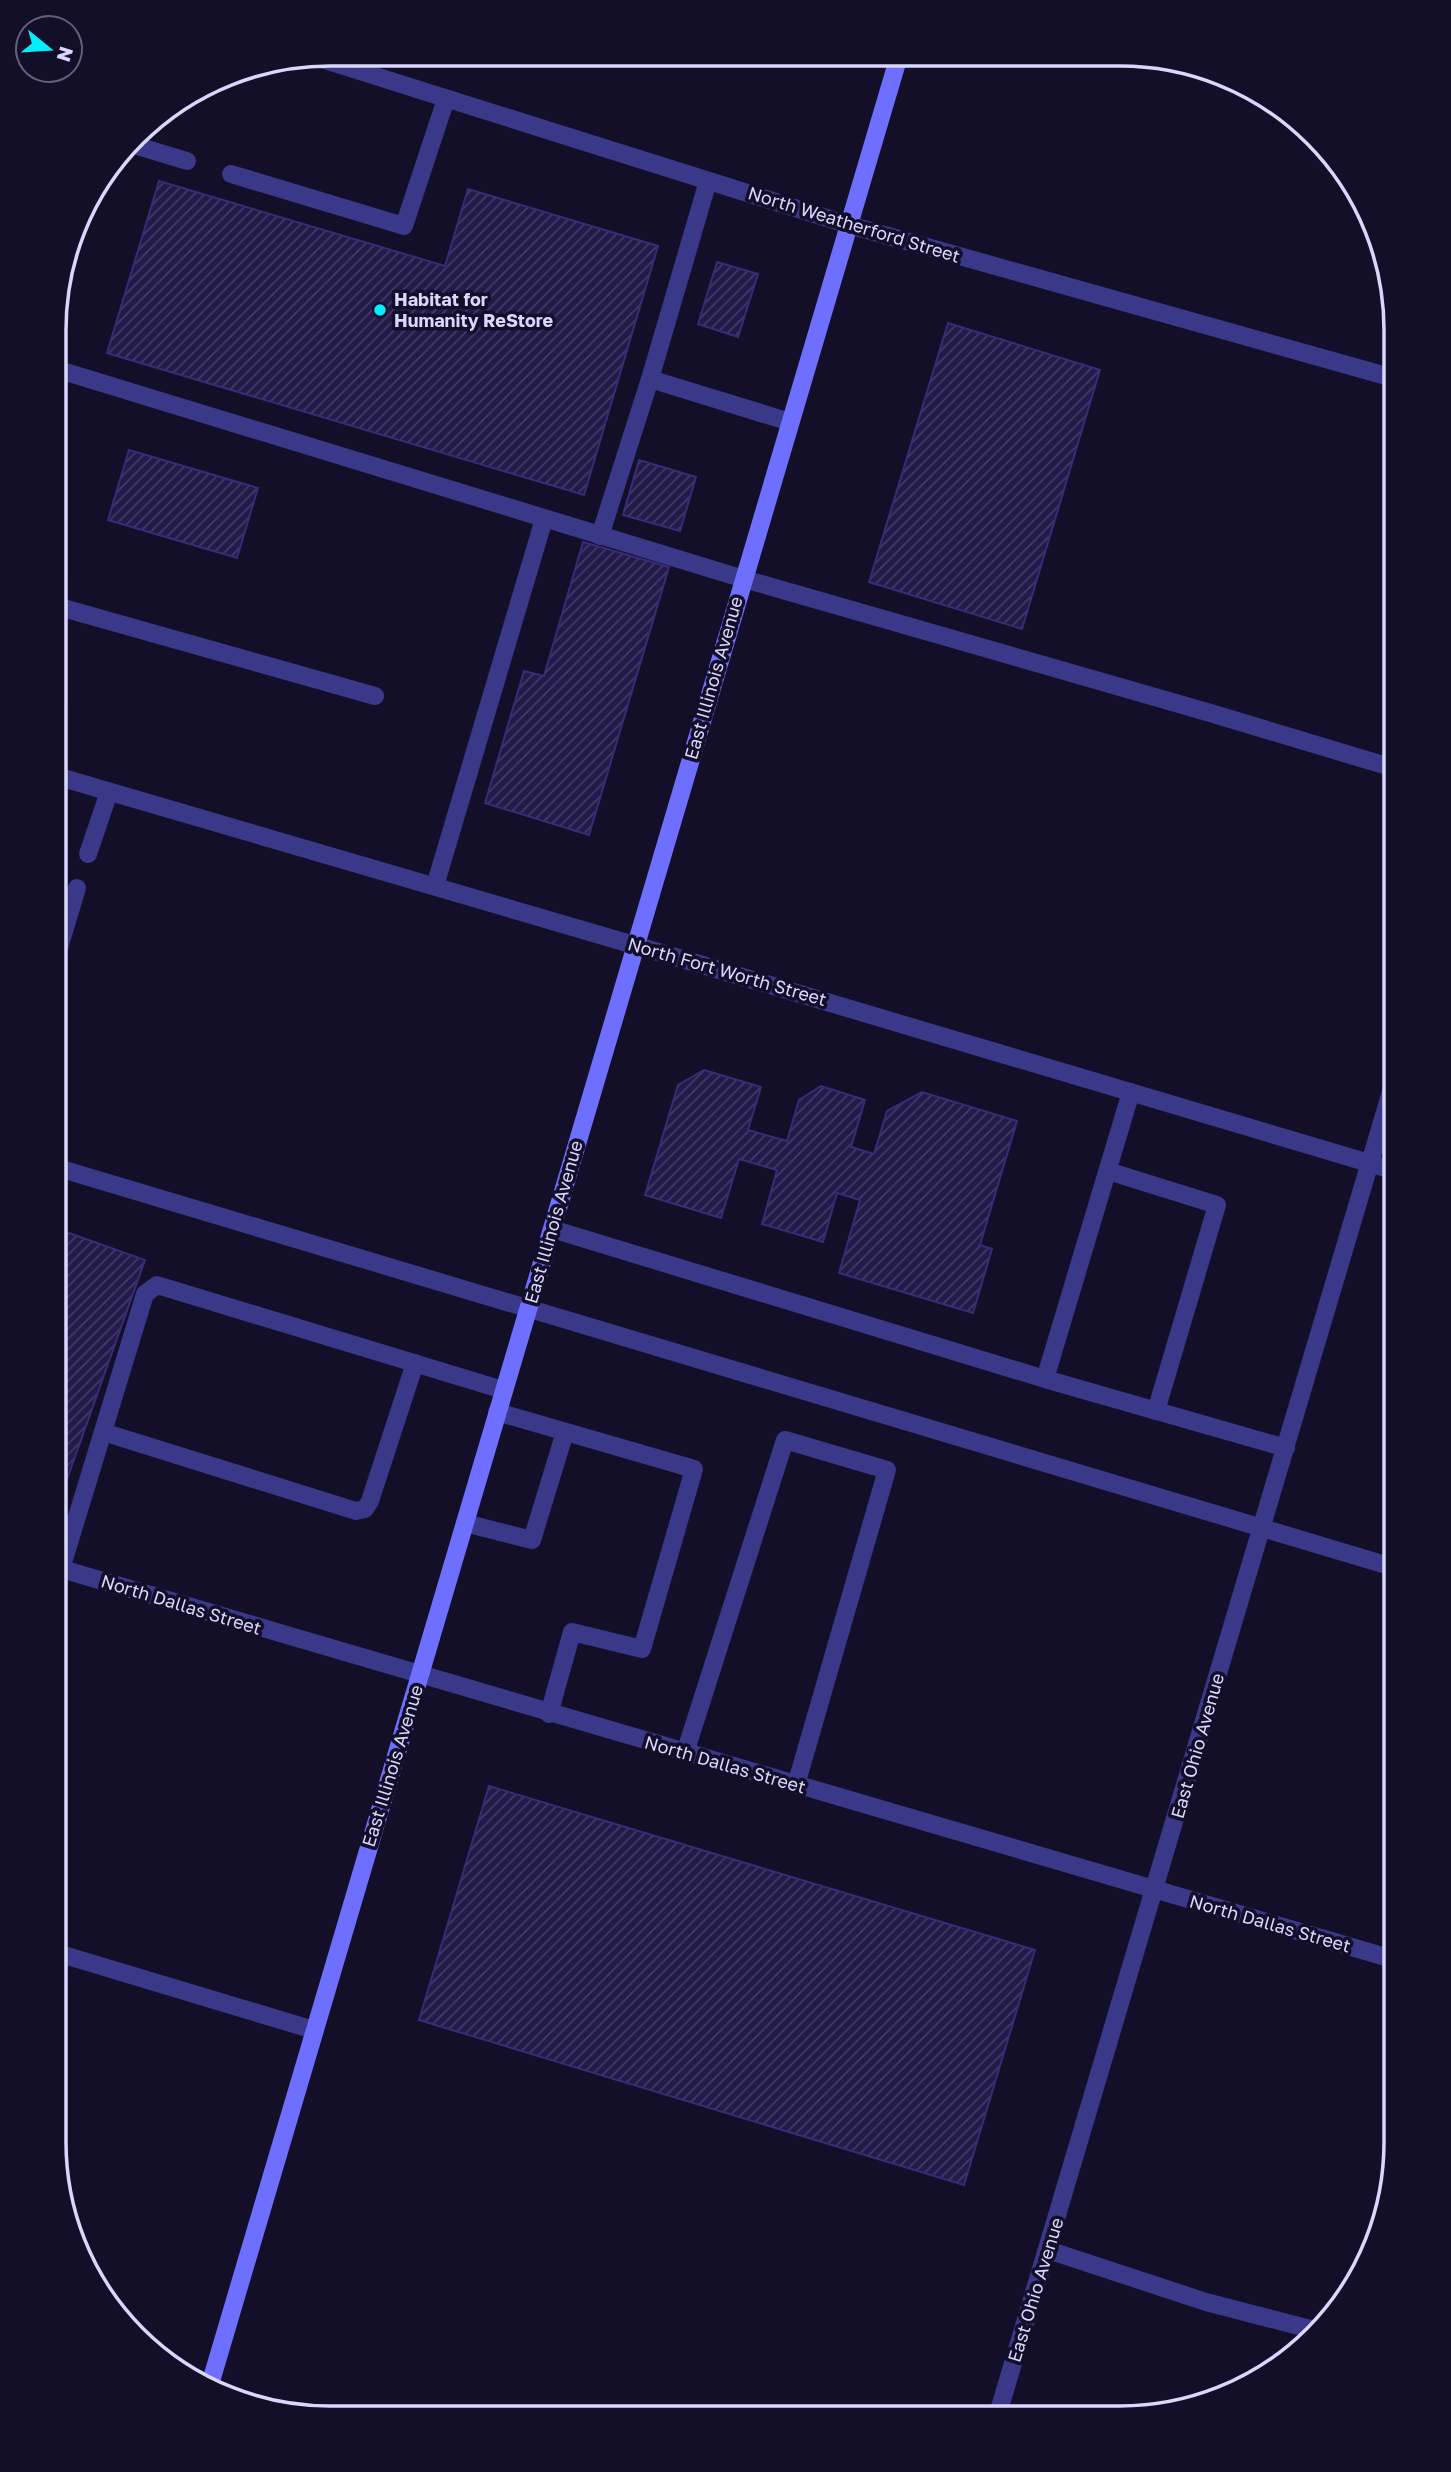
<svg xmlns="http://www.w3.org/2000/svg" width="1451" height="2472" font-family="'Golos Text',sans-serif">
  <defs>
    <pattern id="building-hatch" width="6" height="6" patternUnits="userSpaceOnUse" patternTransform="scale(1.75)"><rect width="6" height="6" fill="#231a4a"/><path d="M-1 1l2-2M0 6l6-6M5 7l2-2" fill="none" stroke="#423b65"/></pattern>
  </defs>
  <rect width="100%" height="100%" fill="#130f29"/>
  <!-- building -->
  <g fill="url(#building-hatch)" stroke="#382b77" stroke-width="2">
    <path d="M159 181 445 266 468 189 658 246 584 495 107 353Z"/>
    <path d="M717 262 758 274 738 337 698 324Z"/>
    <path d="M948 323 1100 370 1022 629 869 582Z"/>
    <path d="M129 450 258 488 237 558 108 520Z"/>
    <path d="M639 460 696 477 680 531 623 515Z"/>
    <path d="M583 542 669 567 589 835 485 803 524 671 544 676Z"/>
    <path d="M704 1070 761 1087 748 1130 787 1141 799 1100 821 1086 865 1100 851 1147 874 1154 887 1111 922 1092 1017 1121 980 1245 992 1249 973 1313 839 1273 860 1200 837 1193 823 1242 762 1224 777 1170 739 1159 721 1218 645 1195 678 1085Z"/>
    <path d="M55 1228 145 1260 60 1499 55 1497Z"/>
    <path d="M489 1786 1035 1950 964 2185 419 2020Z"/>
  </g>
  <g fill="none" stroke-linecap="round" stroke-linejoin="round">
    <!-- service -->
    <g stroke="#393889" stroke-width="18">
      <path d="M131 144 187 161"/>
      <path d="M231 174 404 226 446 99"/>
      <path d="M708 181 650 379 790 422"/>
      <path d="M56 369 744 579 1207 712 1397 769"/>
      <path d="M600 536 650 379"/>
      <path d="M56 606 375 696"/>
      <path d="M88 854 109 792"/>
      <path d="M435 886 544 519"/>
      <path d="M56 958 77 888"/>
      <path d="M1131 1092 1045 1379 1286 1448"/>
      <path d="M55 1167 1396 1568"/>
      <path d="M1108 1171 1217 1205 1156 1411"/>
      <path d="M552 1229 1045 1379"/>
      <path d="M497 1412 694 1469 642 1649 572 1632 549 1714"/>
      <path d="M103 1432 356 1511 365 1509 370 1501 415 1363"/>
      <path d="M465 1523 532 1540 565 1432"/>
      <path d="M61 1569 145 1294 157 1285 503 1390"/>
      <path d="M685 1753 785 1440 887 1470 796 1785"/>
      <path d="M54 1952 314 2030"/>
      <path d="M1048 2250 1206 2302 1318 2331"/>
    </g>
    <!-- minor -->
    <g stroke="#393889" stroke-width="18">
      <path d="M315 57 849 225 1397 379"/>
      <path d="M56 776 699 964 1396 1171"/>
      <path d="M55 1567 1396 1960"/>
      <path d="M997 2417 1396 1075"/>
    </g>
    <!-- secondary -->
    <path stroke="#6e6eff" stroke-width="18" d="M209 2388 899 56"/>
  </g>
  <!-- markers -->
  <circle fill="#03edff" stroke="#130f29" stroke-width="2.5" cx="380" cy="310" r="7"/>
  <g text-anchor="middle" stroke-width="7" stroke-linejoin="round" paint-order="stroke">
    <!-- street labels -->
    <g font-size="18" fill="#dad7ff" stroke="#130f29">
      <text transform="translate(854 225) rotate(17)" y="6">North Weatherford Street</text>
      <text transform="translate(714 678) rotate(-74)" y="6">East Illinois Avenue</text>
      <text transform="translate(727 972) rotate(16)" y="6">North Fort Worth Street</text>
      <text transform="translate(554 1222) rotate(-74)" y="6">East Illinois Avenue</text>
      <text transform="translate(181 1605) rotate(17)" y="6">North Dallas Street</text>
      <text transform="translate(1198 1746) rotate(-74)" y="6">East Ohio Avenue</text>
      <text transform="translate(725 1765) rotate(16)" y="6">North Dallas Street</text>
      <text transform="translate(393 1766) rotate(-73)" y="6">East Illinois Avenue</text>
      <text transform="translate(1270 1924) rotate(16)" y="6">North Dallas Street</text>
      <text transform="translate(1036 2290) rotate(-73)" y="6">East Ohio Avenue</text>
    </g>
    <!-- poi labels -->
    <g font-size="18" font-weight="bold" fill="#dad7ff" stroke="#130f29" text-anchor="start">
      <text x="394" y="306">Habitat for<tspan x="394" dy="21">Humanity ReStore</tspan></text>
    </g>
  </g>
  <!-- crop -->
  <path d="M0 0H1451V2472H0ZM330 66H1120A264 264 0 0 1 1384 330V2142A264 264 0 0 1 1120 2406H330A264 264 0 0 1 66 2142V330A264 264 0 0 1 330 66Z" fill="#130f29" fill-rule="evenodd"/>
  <path fill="none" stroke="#dad7ff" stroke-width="3.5" d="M330 66H1120A264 264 0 0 1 1384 330V2142A264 264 0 0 1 1120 2406H330A264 264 0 0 1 66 2142V330A264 264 0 0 1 330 66Z"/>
  <!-- north arrow -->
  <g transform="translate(49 49) rotate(108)"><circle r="33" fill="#130f29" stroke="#635f7f" stroke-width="2"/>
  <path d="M0-5L12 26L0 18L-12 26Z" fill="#03edff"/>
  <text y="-10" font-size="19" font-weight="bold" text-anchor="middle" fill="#dad7ff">N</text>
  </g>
</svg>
